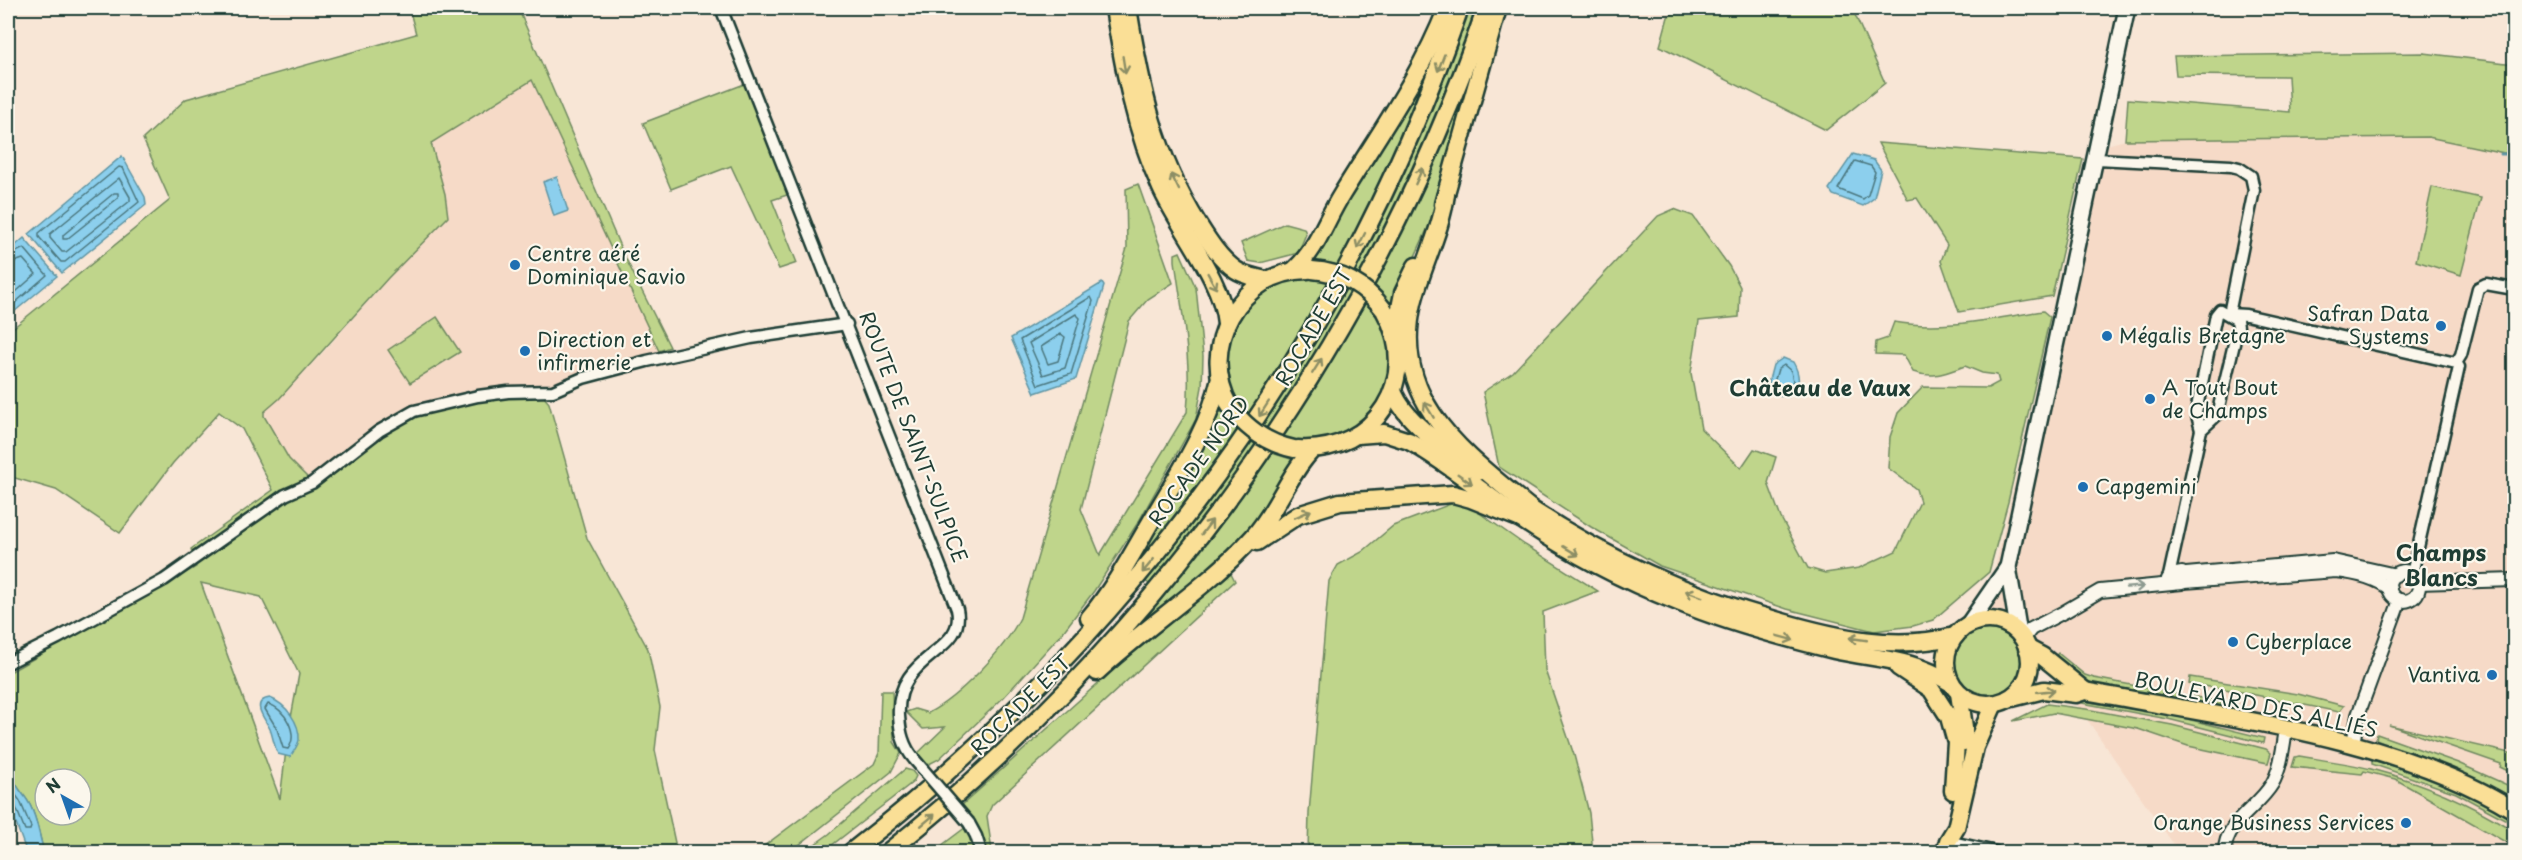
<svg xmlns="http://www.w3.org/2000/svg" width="2522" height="860" font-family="'Playpen Sans',sans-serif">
  <rect width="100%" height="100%" fill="#f8e6d6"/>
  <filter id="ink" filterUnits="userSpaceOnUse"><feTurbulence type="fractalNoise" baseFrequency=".0167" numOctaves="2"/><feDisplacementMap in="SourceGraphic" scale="12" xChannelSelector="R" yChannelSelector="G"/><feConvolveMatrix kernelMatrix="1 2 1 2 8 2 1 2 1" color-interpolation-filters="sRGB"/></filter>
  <g filter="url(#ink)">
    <!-- built -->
    <g fill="#f6dac7">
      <path d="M544 72 622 251 670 347 552 384 494 388 413 409 375 426 347 452 309 480 289 459 263 412 279 399 328 347 388 278 445 194 431 143Z"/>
      <path d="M2428 137 2514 155V852H2179L2068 692 2028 656 2020 635 2009 627 1983 620 2092 149 2125 140Z"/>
    </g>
    <!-- green -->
    <g fill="#bfd58b" stroke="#6f8960" stroke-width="1.5" fill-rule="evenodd">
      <path d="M409 8H518L622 251 670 347 659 351 532 80 431 143 445 194 448 217 388 278 279 399 264 412V416L289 459 315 485 381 435 416 414 487 399 543 396 549 403 587 538 648 649 660 707 655 750 677 852H44C39 835 36 811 25 797 17 787 12 779 8 767V673L196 567 191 549 273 490 242 429 219 412 173 463 120 533 56 490 8 476V332L170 200 143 139 186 99 416 34ZM201 583 261 597 299 674 288 734 280 799ZM45 779H81V815H45Z"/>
      <path d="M1468 8H1479L1418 162 1361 276 1353 271 1408 158Z"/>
      <path d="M1680 8H1852L1885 83 1826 130 1660 46 1668 17Z"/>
      <path d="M1443 29 1395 149 1339 265 1318 261 1316 260 1329 230Z"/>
      <path d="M1483 44 1434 214 1395 301 1389 302 1374 285 1425 186Z"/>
      <path d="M2424 53 2514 64V155L2428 137 2125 140 2128 99 2290 112 2288 76 2176 75 2174 56Z"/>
      <path d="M747 83 790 194 772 200 797 263 779 269 731 166 671 189 643 123Z"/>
      <path d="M1878 143 2083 159 2052 296 1959 312 1941 261 1947 245 1917 198 1908 200Z"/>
      <path d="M1138 184 1173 283 1148 299 1129 321 1081 509 1100 555 1187 412C1192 361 1182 311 1175 261V254L1180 252 1196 288 1203 356 1202 387 1196 419 1139 521 1094 591 1063 632 1004 697 939 759 927 765 917 754 945 727 923 729 906 712 915 709 928 713C959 697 1004 650 1020 618L1127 248 1126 189Z"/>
      <path d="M2432 187 2481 198 2461 275 2416 261Z"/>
      <path d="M1674 209 1693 216 1729 266 1740 287 1739 317 1699 321 1691 373 1701 429 1741 468 1754 449 1776 457 1768 483 1781 518 1808 568 1825 573 1859 568 1896 551 1920 502 1916 489 1888 468 1890 437 1898 413 1923 387 1988 388 1999 382 1997 375 1982 373 1965 366C1945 373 1934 379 1913 372L1904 355 1875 354 1876 342 1888 338 1894 322C1944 331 1994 318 2043 311L2050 317 2008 502 1989 572 1933 620 1913 626 1874 631 1787 609 1660 566 1591 527 1499 467 1483 392 1513 372 1658 216Z"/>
      <path d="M1285 223 1304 228 1306 234 1298 253 1260 263 1248 261 1241 243Z"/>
      <path d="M1309 277 1330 281 1248 416 1232 395 1225 368 1228 336 1247 303 1277 282Z"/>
      <path d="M1345 287 1353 291 1268 431 1260 426Z"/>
      <path d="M1365 302 1379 319 1381 318 1391 354 1388 386 1367 419 1334 439 1304 442 1282 437 1316 387Z"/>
      <path d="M437 317 460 352 410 383 388 350Z"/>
      <path d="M1220 413H1224L1238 431 1125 581Z"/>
      <path d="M1250 441 1258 446 1152 586 1144 580 1199 512Z"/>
      <path d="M1272 453 1294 460 1281 487 1240 544 1148 622 1144 619 1227 517Z"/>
      <path d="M1461 500 1525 545 1598 591 1543 612 1545 670 1574 755 1589 813 1593 852H1308L1309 813 1329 581 1338 565 1362 552 1393 526Z"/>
      <path d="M1231 573 1235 581 992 805 987 816 992 851 985 852 961 806 1115 668Z"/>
      <circle cx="1988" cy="662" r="33"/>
      <path d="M2058 653 2085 675 2094 678 2228 703 2226 710 2090 684 2082 680 2054 658Z"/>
      <path d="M2190 677 2298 694 2344 706 2339 712 2231 690 2189 684Z"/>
      <path d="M881 691H892L894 742 901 753 891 772 790 852H756L874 764 879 753Z"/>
      <path d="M2047 695 2179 717 2264 738 2263 743 2168 719 2055 698 2048 699Z"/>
      <path d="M2047 704 2086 709 2172 725 2266 749 2271 753 2268 763 2188 746 2138 729 2054 713 2013 721Z"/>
      <path d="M2389 725 2514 754V774L2500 767 2501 764Z"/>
      <path d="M2377 734 2458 763 2514 788V801L2468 777 2376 740Z"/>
      <path d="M2299 756C2323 760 2347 763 2371 769 2421 782 2471 804 2514 831V847L2395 779 2364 771 2362 774 2292 767 2295 757Z"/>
      <path d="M2372 760C2422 773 2469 792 2513 819L2514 824 2456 793 2372 764Z"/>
      <path d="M905 769 912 771 916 776 913 782 823 852H804L829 834Z"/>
      <path d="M966 827 972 836 976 852H933Z"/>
    </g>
    <!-- water -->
    <g fill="#8ccfed" stroke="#6095a3" stroke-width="1.5">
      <path d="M1853 154 1874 160 1881 170 1874 198 1863 206 1833 195 1829 189Z"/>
      <path d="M122 156 145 197 146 205 62 273 29 234Z"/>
      <path d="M557 177 568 211 554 216 543 182Z"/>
      <path d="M24 238 57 276 8 317V252Z"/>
      <path d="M1102 283 1104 286 1076 379 1035 393 1011 338Z"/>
      <path d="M1783 358 1793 362C1801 376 1801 388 1788 397 1777 397 1772 390 1769 380L1773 365Z"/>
      <path d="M270 698C286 704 300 723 299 740 298 746 293 752 290 757L278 754C274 746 273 737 270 729 265 719 249 701 270 698Z"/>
      <path d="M8 767C12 779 17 787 25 797 36 811 39 835 44 852H26L25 848 8 802Z"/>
    </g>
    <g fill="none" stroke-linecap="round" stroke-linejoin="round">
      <!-- shore -->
      <g stroke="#4b777e" stroke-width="1.5">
        <path d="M1855 161 1871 166 1875 172 1868 195 1863 199 1838 189Z"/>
        <path d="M119 167 123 168 139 202 65 262H61L39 237V233Z"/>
        <path d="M119 178 130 197V201L66 252H62L50 238V234Z"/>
        <path d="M114 193H118V198L67 239H63V235Z"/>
        <path d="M8 256 24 248 47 275 8 309"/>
        <path d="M8 264 23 259 36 274 8 299"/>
        <path d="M1091 297 1093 301 1071 374 1038 385 1020 340Z"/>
        <path d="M1076 314 1080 318 1065 368 1043 375 1029 343Z"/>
        <path d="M1061 334 1065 337 1058 361 1048 364 1041 347Z"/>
        <path d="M1784 365 1791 371 1793 381 1785 391 1780 389 1775 379 1778 369Z"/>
        <path d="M268 704C285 708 299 734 288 749L283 748 277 729 265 709Z"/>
        <path d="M8 784 20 801 31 827 30 830H25L15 805 8 802"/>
      </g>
      <!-- stream -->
      <path stroke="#6095a3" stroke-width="3" d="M2501 154H2514"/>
      <!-- minor casing -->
      <g stroke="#1f3d34" stroke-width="15">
        <g id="minor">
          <path d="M721 8 957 609C967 654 895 653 899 716 900 732 903 746 914 759"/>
          <path d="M2097 159 2231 166 2239 168 2251 176 2254 190 2229 314"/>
          <path d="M2229 314 2246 315 2456 363 2459 367 2457 376 2412 574"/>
          <path d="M2456 363 2461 355 2478 288 2486 284 2514 289"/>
          <path d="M2169 576 2201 430 2217 415 2238 327 2237 320 2220 310 2216 315 2196 412 2201 430"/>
          <path d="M8 663 58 638 164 580 285 495 312 483 379 431 414 411 478 396 508 392 553 391 583 378 647 361 751 338 847 324"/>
          <path d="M969 823 976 836 981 852"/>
          <path d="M1948 841 1996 852"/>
        </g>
      </g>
      <!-- tertiary casing -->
      <g stroke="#1f3d34" stroke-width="16">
        <g id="tertiary">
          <circle cx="2404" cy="586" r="15"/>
          <path d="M2186 574 2333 561 2396 575"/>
          <path d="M2184 582 2336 571C2355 573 2375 577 2390 589"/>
          <path d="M2418 583 2514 580"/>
          <path d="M2023 639 2031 629 2064 612 2100 591 2182 583 2187 577 2182 573 2171 575 2168 579 2170 583"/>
          <path d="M2353 744 2358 715 2400 600"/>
          <path d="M2225 852C2224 823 2258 808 2272 784 2281 768 2283 748 2286 729"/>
        </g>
      </g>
      <!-- secondary casing -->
      <g stroke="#1f3d34" stroke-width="20">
        <g id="secondary">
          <path d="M1968 625 2008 567"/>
          <path d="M2019 634 2008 567 2127 8"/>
        </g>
      </g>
      <!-- primary casing -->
      <g stroke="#1f3d34" stroke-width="21">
        <g id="primary">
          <path d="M1393 391C1405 423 1451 452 1478 472"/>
          <path d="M1230 406C1197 347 1239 271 1308 270"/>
          <path d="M1357 435 1384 433 1409 441C1449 463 1484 494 1521 519 1571 553 1622 580 1678 602 1729 623 1781 637 1834 650 1879 660 1911 658 1951 683"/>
          <path d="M1298 449C1375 454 1423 378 1384 310"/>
          <path d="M1519 501C1599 556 1686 595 1779 621 1838 638 1894 651 1955 636"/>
          <circle cx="1988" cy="662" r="42"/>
          <path d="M2027 648 2042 656 2085 691"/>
          <path d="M1898 667 1931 689 1949 717 1956 742 1953 791"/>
          <path d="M1959 693 1964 727V743"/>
          <path d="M2008 699 2044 690 2076 694 2085 691C2221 717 2395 736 2514 810"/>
          <path d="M1945 852 1948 841 1956 828 1975 747 1994 704"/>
        </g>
      </g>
      <!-- trunk casing -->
      <g stroke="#1f3d34" stroke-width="21">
        <g id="trunk">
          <path d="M1114 8C1124 70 1135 130 1161 188 1180 230 1222 279 1226 323"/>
          <path d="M1128 8C1141 88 1154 153 1198 224 1208 240 1220 259 1236 270 1245 276 1255 277 1266 280"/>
          <path d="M1446 194C1441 232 1422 266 1413 303 1390 402 1464 453 1531 509"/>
          <path d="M1443 204 1498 8"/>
          <path d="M1293 271C1317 250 1325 221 1342 194 1380 132 1420 77 1447 8"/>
          <path d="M1395 333 1403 293 1416 266"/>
          <path d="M1257 542 1298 515 1340 502 1453 494 1471 499 1521 519"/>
          <path d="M1089 618C1115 587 1133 552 1153 518 1179 473 1209 428 1220 378"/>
          <path d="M1097 672C1147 625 1207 588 1253 537 1277 511 1288 475 1312 450"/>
          <path d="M851 852C1133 633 1343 345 1460 8"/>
          <path d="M888 852C1161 635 1373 339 1486 8"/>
        </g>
      </g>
      <!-- minor -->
      <use href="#minor" stroke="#fbf7ec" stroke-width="10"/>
      <!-- tertiary -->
      <use href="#tertiary" stroke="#fbf7ec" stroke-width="12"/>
      <!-- secondary -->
      <use href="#secondary" stroke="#fbf7ec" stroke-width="15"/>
      <!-- primary -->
      <use href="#primary" stroke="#fadf96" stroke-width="16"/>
      <!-- trunk -->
      <use href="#trunk" stroke="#fadf96" stroke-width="16"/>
      <!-- minor-bridge casing -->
      <g stroke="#1f3d34" stroke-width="15" stroke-linecap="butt">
        <path id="minor-bridge" d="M914 759 969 823"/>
      </g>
      <!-- primary-bridge casing -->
      <g stroke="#1f3d34" stroke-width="21" stroke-linecap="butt">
        <g id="primary-bridge">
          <path d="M1312 270C1342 272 1366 286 1384 310"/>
          <path d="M1230 406C1246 429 1266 443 1294 449"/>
        </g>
      </g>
      <!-- minor-bridge -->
      <use href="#minor-bridge" stroke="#fbf7ec" stroke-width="10"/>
      <!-- primary-bridge -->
      <use href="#primary-bridge" stroke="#fadf96" stroke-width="16"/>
    </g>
    <!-- one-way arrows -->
    <defs><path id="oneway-shaft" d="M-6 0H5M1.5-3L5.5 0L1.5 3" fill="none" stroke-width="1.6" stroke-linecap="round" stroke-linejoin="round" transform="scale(1.5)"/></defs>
    <g stroke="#8c8e65">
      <use href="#oneway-shaft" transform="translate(1441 63) rotate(111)"/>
      <use href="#oneway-shaft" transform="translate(1124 65) rotate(81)"/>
      <use href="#oneway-shaft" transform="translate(1419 176) rotate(-66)"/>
      <use href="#oneway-shaft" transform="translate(1175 182) rotate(-116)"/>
      <use href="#oneway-shaft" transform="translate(1361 241) rotate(117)"/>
      <use href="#oneway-shaft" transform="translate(1212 281) rotate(61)"/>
      <use href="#oneway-shaft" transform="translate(1317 366) rotate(-58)"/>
      <use href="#oneway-shaft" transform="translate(1264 409) rotate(123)"/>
      <use href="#oneway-shaft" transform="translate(1429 410) rotate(-121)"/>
      <use href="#oneway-shaft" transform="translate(1465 479) rotate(35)"/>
      <use href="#oneway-shaft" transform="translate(1303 514) rotate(-24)"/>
      <use href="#oneway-shaft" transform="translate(1207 527) rotate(-53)"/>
      <use href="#oneway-shaft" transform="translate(1571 551) rotate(31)"/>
      <use href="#oneway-shaft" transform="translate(1148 566) rotate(130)"/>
      <use href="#oneway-shaft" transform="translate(1694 594) rotate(-159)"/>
      <use href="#oneway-shaft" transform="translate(1785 638) rotate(15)"/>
      <use href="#oneway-shaft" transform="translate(1858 639) rotate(-172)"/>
      <use href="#oneway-shaft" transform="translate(2046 691) rotate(-6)"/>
      <use href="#oneway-shaft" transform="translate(928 820) rotate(-40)"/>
    </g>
    <use stroke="#8d9a90" href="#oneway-shaft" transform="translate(2135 587) rotate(-4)"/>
  </g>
  <!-- markers -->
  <g fill="#1f6fb2" stroke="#fbf7ec" stroke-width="2">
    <circle cx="515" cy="265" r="6"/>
    <circle cx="2441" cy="326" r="6"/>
    <circle cx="2107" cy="336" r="6"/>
    <circle cx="525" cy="351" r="6"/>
    <circle cx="2150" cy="399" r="6"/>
    <circle cx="2083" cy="487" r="6"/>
    <circle cx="2233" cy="642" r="6"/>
    <circle cx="2492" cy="675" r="6"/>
    <circle cx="2406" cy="823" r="6"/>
  </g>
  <g text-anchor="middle" stroke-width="4.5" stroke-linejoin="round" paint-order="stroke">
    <!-- poi labels -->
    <g font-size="20" fill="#1f3d34" stroke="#fbf7ec" text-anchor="start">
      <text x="527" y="261">Centre aéré<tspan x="527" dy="23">Dominique Savio</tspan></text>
      <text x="2429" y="321" text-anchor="end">Safran Data<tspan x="2429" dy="23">Systems</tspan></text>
      <text x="2119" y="343">Mégalis Bretagne</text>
      <text x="537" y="347">Direction et<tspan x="537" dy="23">infirmerie</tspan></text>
      <text x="2162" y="395">A Tout Bout<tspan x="2162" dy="23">de Champs</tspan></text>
      <text x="2095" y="494">Capgemini</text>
      <text x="2245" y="649">Cyberplace</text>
      <text x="2480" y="682" text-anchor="end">Vantiva</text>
      <text x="2394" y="830" text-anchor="end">Orange Business Services</text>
    </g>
    <!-- street labels -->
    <g font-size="20" fill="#1f3d34" stroke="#fbf7ec">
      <text transform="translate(1314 327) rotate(-60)" y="7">ROCADE EST</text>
      <text transform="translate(913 437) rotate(69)" y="7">ROUTE DE SAINT-SULPICE</text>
      <text transform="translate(1199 461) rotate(-54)" y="7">ROCADE NORD</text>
      <text transform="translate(1021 705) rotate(-45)" y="7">ROCADE EST</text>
      <text transform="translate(2256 705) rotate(12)" y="7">BOULEVARD DES ALLIÉS</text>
    </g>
    <!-- neighbourhood labels -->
    <g font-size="21" font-weight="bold" fill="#1f3d34" stroke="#fbf7ec">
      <text x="1820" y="396">Château de Vaux</text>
    </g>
    <!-- quarter labels -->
    <g font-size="22" font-weight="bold" fill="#1f3d34" stroke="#fbf7ec">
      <text x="2441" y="561">Champs<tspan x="2441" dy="25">Blancs</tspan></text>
    </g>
  </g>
  <!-- margin -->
  <rect width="2522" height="860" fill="none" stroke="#fbf7ec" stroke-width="30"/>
  <rect x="15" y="15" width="2492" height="830" fill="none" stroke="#1f3d34" stroke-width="2" filter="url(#ink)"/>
  <!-- north arrow -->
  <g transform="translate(63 797) rotate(320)"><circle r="28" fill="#fbf7ec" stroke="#a3ada2" stroke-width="1.5"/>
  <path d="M0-4.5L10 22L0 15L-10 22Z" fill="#1f6fb2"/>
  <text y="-9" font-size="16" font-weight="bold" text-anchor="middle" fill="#1f3d34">N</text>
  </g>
</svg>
